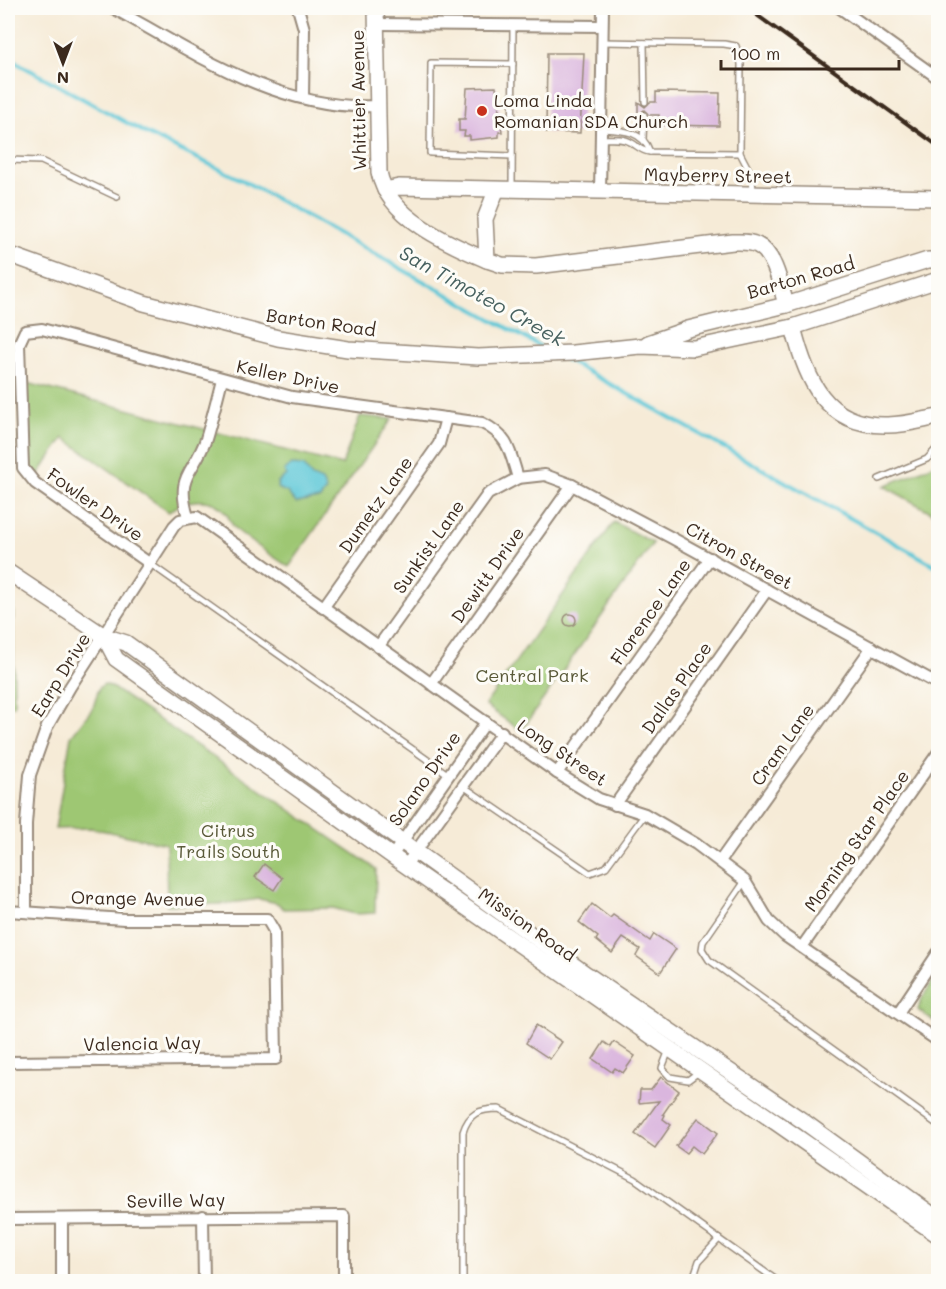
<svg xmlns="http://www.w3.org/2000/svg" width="946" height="1289" font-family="Mali,sans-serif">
  <rect width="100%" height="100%" fill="#fdfcf7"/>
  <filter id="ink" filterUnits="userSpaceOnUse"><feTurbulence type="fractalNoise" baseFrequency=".0167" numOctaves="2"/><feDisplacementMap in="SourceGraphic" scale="12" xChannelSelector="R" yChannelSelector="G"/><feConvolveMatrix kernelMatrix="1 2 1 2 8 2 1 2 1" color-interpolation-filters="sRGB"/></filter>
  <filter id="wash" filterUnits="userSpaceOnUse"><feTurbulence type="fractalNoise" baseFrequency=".008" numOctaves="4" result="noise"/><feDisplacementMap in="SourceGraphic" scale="24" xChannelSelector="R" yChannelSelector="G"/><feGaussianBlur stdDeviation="1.35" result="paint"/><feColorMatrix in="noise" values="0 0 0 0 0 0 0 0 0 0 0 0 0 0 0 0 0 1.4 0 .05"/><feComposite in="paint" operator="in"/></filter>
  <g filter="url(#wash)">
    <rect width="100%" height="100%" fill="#f6ebd7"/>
    <!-- green -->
    <g fill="#9ec773" stroke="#6c7848" stroke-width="1.5">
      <path d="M8 282 11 283 12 555 8 553Z"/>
      <path d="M27 383 342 465 360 416 392 419 289 567C272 556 254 544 238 531 231 526 230 518 225 512 211 494 183 500 169 512L64 438 37 476 27 458Z"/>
      <path d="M938 460V516L884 486 929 467Z"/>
      <path d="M614 522 653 543 521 731 485 705Z"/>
      <path d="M8 589 13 592 14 706 8 705Z"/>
      <path d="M104 684 110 686 376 869 375 913 355 914 333 908 284 909 277 903 259 899 223 904 167 905 166 844 91 828 55 829 71 736 93 708 99 688Z"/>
      <path d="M938 972V1024L918 1010 921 1000Z"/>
    </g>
    <!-- water -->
    <path fill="#5cc7d7" stroke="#4c787a" stroke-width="1.5" d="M292 465 304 466 312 477 322 481 326 490 320 499 296 503 287 492 277 488 278 482 286 475 284 470Z"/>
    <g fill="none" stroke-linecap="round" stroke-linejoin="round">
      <!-- stream -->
      <g stroke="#5cc7d7" stroke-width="4">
        <path d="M8 58 151 136 244 181 545 349"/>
        <path d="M565 359 938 567"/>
      </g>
    </g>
    <g id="blocks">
      <!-- building -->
      <g fill="#dab6de">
        <path d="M547 53H584L580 133 546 132Z"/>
        <path d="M496 87 502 132H499V137L470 140V136H464L465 131H459V119H465L467 88Z"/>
        <path d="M656 92 720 93 719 126 658 125 659 115H649L644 110 638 115V102L645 107 650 102H656Z"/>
        <circle cx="570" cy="620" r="6"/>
        <path d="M264 864 282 878 274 890 255 877Z"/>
        <path d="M592 904 610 918 613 915 650 941 654 934 676 949 660 973 636 956 640 949 623 938 612 953 596 940 598 937 579 922Z"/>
        <path d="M536 1025 562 1042 550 1059 526 1043Z"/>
        <path d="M604 1042 611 1047 614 1042 635 1056 623 1073 615 1068 612 1072 593 1059Z"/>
        <path d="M661 1077 679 1091 663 1114 665 1115 663 1119 671 1125 655 1148 635 1134 659 1101 639 1103 640 1090H651Z"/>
        <path d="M698 1118 718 1133 702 1154 692 1146 686 1153 676 1146Z"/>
      </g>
    </g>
  </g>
  <g filter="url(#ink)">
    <use href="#blocks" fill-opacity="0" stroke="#988a7a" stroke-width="1.5"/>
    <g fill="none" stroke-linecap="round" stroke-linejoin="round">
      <!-- lane casing -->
      <g stroke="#988a7a" stroke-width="8">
        <g id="lane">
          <path d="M602 42 724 44 736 46 741 64 740 153 752 176 753 192"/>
          <path d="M644 43 645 102"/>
          <path d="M602 129C621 130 643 130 650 152"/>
          <path d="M602 139C611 139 623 137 632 143 639 147 641 151 650 152L740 153"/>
          <path d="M643 139 644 115"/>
          <path d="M512 156 430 153 431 63 513 64"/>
          <path d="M8 160 41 161 117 197"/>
          <path d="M512 188 513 25"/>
          <path d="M879 479 927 459 938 447"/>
          <path d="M149 563 449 775"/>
          <path d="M463 786 590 873 606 867 645 814"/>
          <path d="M745 881 703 942 702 949 709 960 938 1125"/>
          <path d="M669 1050 662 1068 670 1077 688 1080 700 1071"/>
          <path d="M463 1282V1132C469 1113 479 1109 499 1109L635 1179 779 1282"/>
          <path d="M692 1282 699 1261 719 1239"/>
        </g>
      </g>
      <!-- street casing -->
      <g stroke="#988a7a" stroke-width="14">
        <g id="street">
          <path d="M113 8C194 53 279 111 376 106"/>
          <path d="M298 8 304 29 303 98"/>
          <path d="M840 8 938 78"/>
          <path d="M377 24 602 26"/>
          <path d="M600 193 603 8"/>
          <path d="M188 517C175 474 194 474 206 439 212 419 217 399 222 379"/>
          <path d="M149 563 35 483 23 468 19 344 25 331 42 329 292 397 482 423C509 436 510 452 518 478"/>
          <path d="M323 608 439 444 446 418"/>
          <path d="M378 647 488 494 518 478 545 475 572 485 672 538 938 684"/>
          <path d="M431 684 572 485"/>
          <path d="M557 773 710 558"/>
          <path d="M615 805 767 590"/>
          <path d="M392 856 486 722"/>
          <path d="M720 861 872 647"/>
          <path d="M406 865 502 732"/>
          <path d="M8 911 124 919H267L274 931 276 1059 8 1062"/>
          <path d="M26 911V824L30 775 47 727 70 687 174 526 180 520 197 517 557 773 599 799 645 814 696 844 745 881 769 921 785 936 938 1041"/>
          <path d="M802 947 938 753"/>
          <path d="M898 1013 938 953"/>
          <path d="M203 1216 204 1282"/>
          <path d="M8 1219 344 1216V1282"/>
          <path d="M62 1219V1282"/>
        </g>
      </g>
      <!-- secondary casing -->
      <g stroke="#988a7a" stroke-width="18">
        <g id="secondary">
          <path d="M376 8 379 172C387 217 449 244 487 260"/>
          <path d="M385 190 399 187 938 198"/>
          <path d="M496 191 485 219 487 260 502 265 536 266 733 242C741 242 750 241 757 245 775 253 781 287 786 305"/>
          <path d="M8 254 144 303 278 338 348 349 478 357 573 353 640 346 694 348 793 327 938 280"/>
          <path d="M793 327C806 379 825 427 888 425 905 425 922 420 938 417"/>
          <path d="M648 343 688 329 786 305 928 260H938"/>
          <path d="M8 572 104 636 126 643 586 974 803 1121 938 1219"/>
          <path d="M104 636 116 659 392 856 938 1235"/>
        </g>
      </g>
      <!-- lane -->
      <use href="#lane" stroke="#fff" stroke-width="5"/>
      <!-- street -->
      <use href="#street" stroke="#fff" stroke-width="10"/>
      <!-- secondary -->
      <use href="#secondary" stroke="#fff" stroke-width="15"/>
      <!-- rail -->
      <path stroke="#3b2a1e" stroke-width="4" d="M747 8 938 146"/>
    </g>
  </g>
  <!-- markers -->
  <circle fill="#c8321e" stroke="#fdfcf7" stroke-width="2" cx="482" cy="111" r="6"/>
  <g text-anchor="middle" stroke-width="6" stroke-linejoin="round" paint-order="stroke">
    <!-- street labels -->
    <g font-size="18" fill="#3b2a1e" stroke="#fdfcf7">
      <text transform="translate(359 100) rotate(-91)" y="6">Whittier Avenue</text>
      <text transform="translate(718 176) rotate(1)" y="6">Mayberry Street</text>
      <text transform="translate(801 278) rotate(-16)" y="6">Barton Road</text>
      <text transform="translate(321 323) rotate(8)" y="6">Barton Road</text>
      <text transform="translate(288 377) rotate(12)" y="6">Keller Drive</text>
      <text transform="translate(95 505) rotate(35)" y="6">Fowler Drive</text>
      <text transform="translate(376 505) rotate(-55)" y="6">Dumetz Lane</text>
      <text transform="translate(429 547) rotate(-55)" y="6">Sunkist Lane</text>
      <text transform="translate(739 556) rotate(29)" y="6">Citron Street</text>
      <text transform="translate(488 575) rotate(-55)" y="6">Dewitt Drive</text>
      <text transform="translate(651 612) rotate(-55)" y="6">Florence Lane</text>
      <text transform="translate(61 675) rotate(-58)" y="6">Earp Drive</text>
      <text transform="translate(677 688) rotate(-55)" y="6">Dallas Place</text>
      <text transform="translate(783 745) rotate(-55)" y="6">Cram Lane</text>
      <text transform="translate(562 753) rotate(34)" y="6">Long Street</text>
      <text transform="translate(425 779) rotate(-55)" y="6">Solano Drive</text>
      <text transform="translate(857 841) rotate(-55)" y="6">Morning Star Place</text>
      <text transform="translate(138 899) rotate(1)" y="6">Orange Avenue</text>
      <text transform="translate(527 925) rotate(35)" y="6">Mission Road</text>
      <text transform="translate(142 1044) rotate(-1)" y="6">Valencia Way</text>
      <text transform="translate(176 1201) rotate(-1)" y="6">Seville Way</text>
    </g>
    <!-- poi labels -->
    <g font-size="18" fill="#3b2a1e" stroke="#fdfcf7" text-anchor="start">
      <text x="494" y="107">Loma Linda<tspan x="494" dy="21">Romanian SDA Church</tspan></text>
    </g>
    <!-- park labels -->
    <g font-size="18" fill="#595938" stroke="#fdfcf7">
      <text x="532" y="682">Central Park</text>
      <text x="228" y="837">Citrus<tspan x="228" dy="21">Trails South</tspan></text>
    </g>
    <!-- water labels -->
    <g font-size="20" font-style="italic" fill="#47615f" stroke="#fdfcf7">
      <text transform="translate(482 296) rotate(29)" y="7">San Timoteo Creek</text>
    </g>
  </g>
  <!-- margin -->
  <rect width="946" height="1289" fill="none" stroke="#fdfcf7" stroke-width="30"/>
  <!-- north arrow -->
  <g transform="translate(63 63) rotate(180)" stroke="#fdfcf7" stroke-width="4.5" paint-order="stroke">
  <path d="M0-4.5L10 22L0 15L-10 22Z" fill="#3b2a1e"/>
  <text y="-9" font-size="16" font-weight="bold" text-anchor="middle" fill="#3b2a1e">N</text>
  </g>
  <!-- scale -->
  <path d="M721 60v9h178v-9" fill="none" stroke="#3b2a1e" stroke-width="3"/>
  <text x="730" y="60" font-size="18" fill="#3b2a1e" stroke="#fdfcf7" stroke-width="4.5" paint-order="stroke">100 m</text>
</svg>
